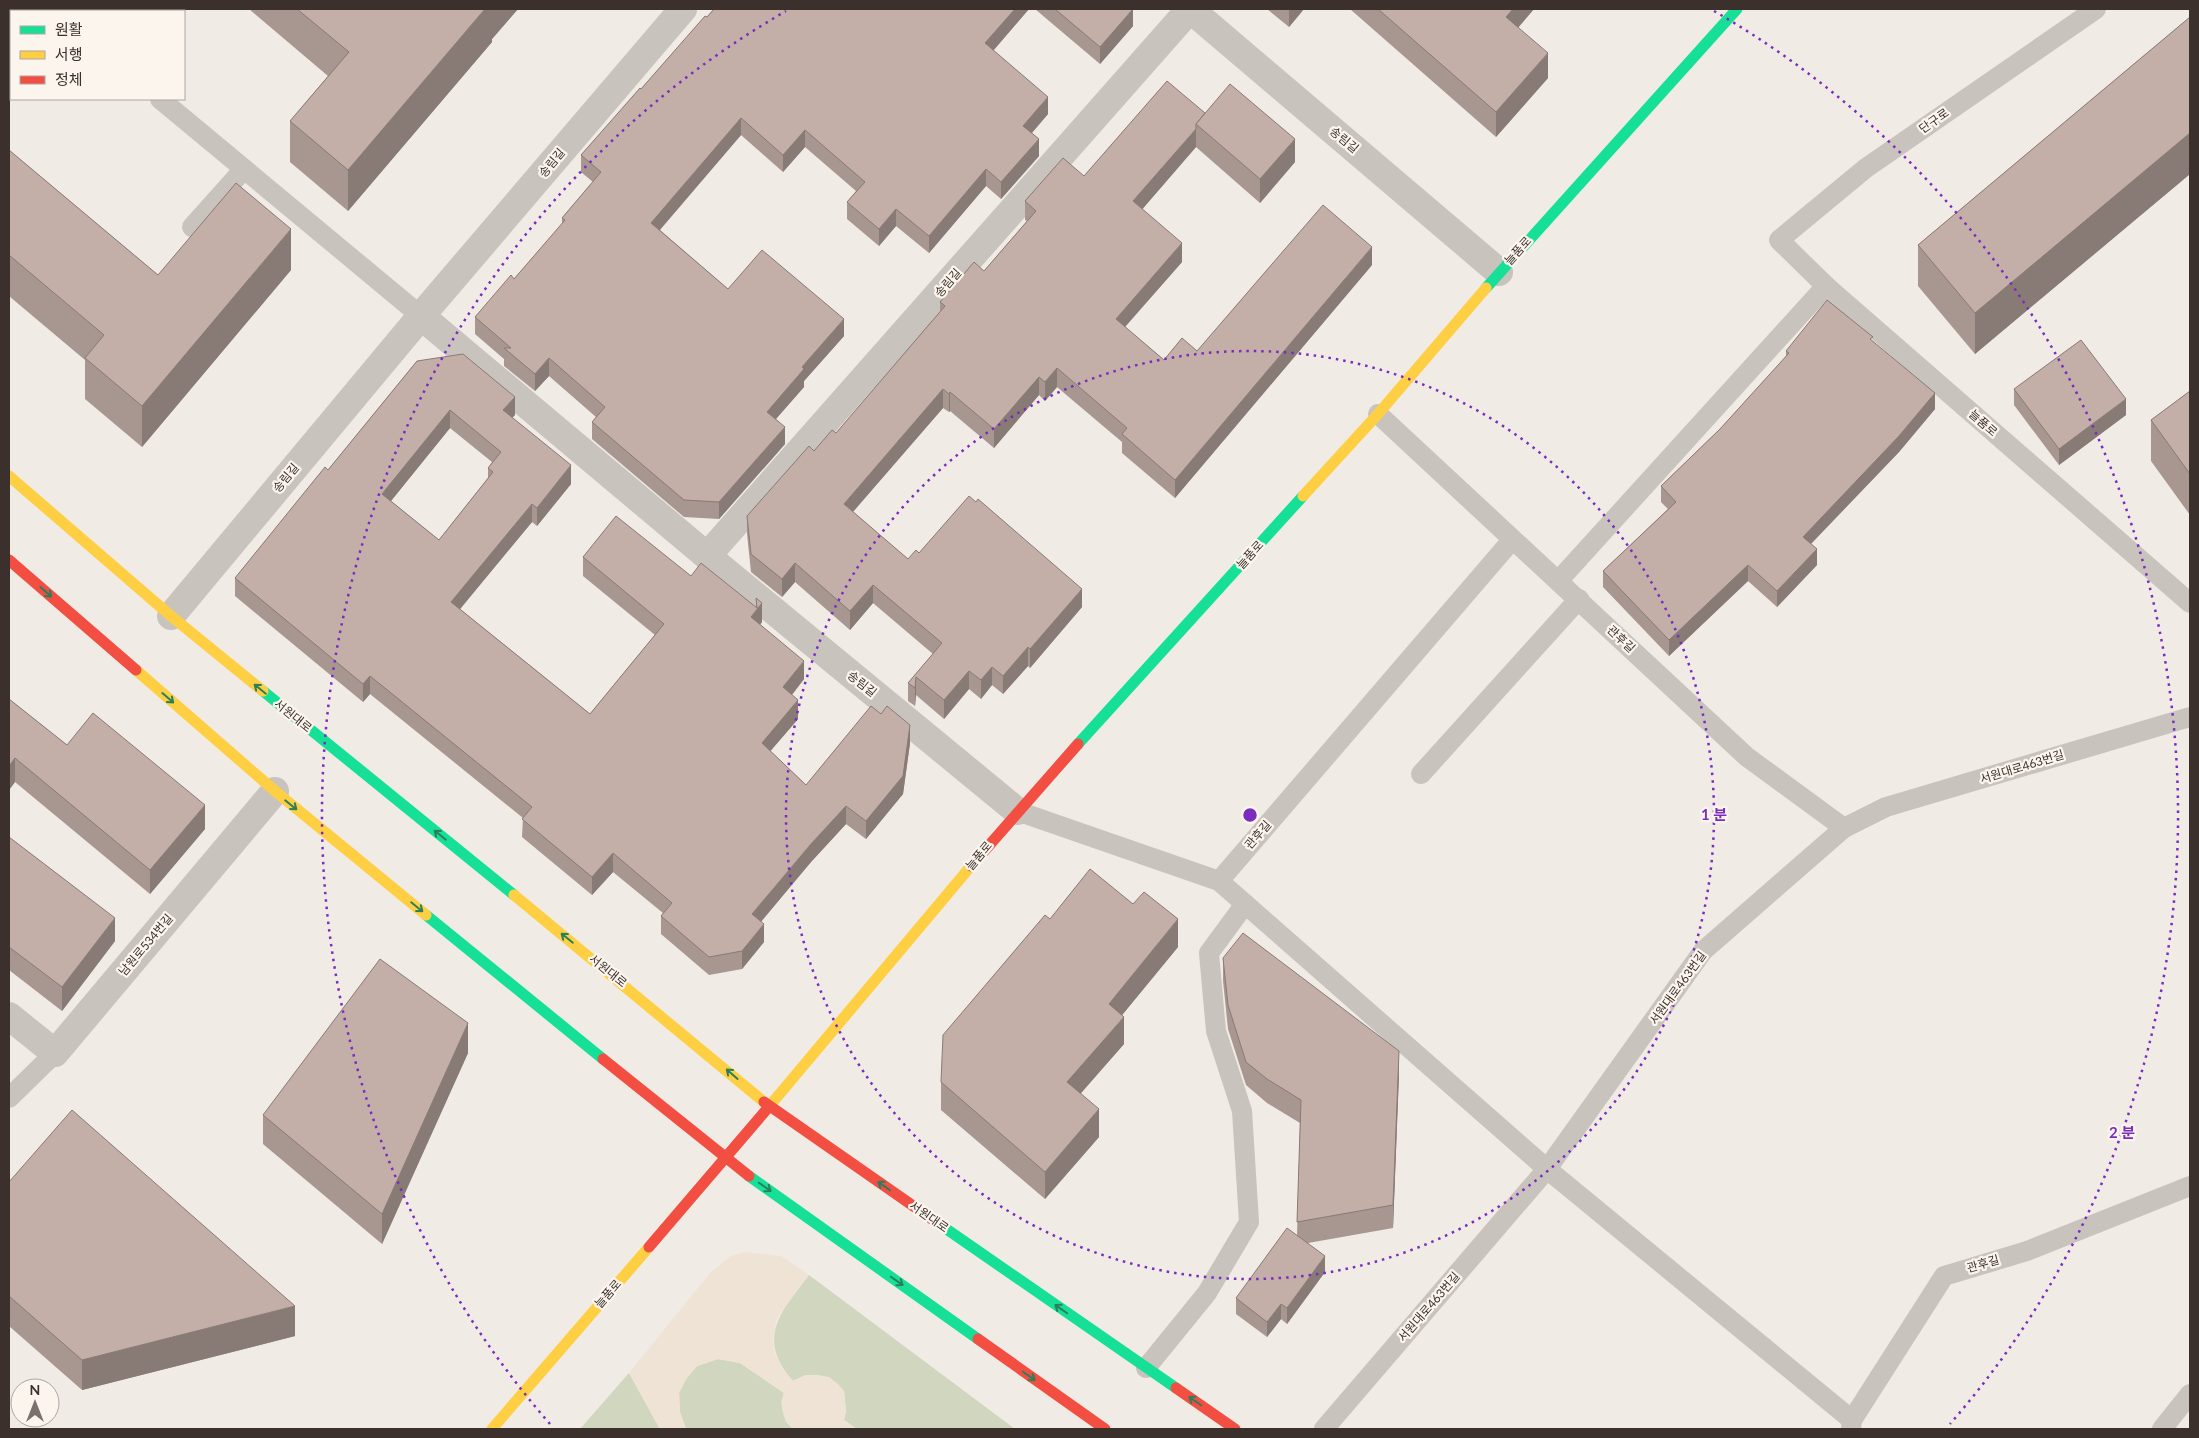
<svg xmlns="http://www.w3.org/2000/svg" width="2199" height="1438" font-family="Lato,'Noto Sans KR',sans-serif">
  <rect width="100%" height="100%" fill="#f0ebe5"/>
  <!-- green -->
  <g fill="#d1d6bf">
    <path d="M809 1275 1015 1429H857L844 1420 846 1411 844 1391C826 1375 816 1370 793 1381 756 1339 780 1312 809 1275Z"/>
    <path d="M718 1359 740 1363 784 1393C780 1407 783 1419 793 1429H686L680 1412 679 1393 686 1379 697 1366Z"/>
    <path d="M629 1373 660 1429H580Z"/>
  </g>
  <!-- plaza -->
  <path fill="#eee3d5" d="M744 1252 781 1256 809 1275 777 1318 773 1336 775 1354 782 1368 793 1381 805 1375H817L829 1377 838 1384 844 1391 846 1411 844 1420 857 1429H793L786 1422 783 1413 781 1402 784 1393 740 1363 718 1359 697 1366 686 1379 679 1393 680 1412 686 1429H660L629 1373 710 1273 731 1256Z"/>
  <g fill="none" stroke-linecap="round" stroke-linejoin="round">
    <!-- lane -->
    <g stroke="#c9c3be" stroke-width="20">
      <path d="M53 9 56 11"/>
      <path d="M2096 9 1866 168 1779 240 1826 286 2190 603"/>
      <path d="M160 99 421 316"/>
      <path d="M192 227 244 169"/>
      <path d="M1378 414 1747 757 1844 828"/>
      <path d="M1559 580 1826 286"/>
      <path d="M1421 774 1579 599"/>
      <path d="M1017 811 1219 881 1547 1169 1852 1420"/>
      <path d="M1219 881 1512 540"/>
      <path d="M9 1098 55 1053"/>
      <path d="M1146 1368 1207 1293 1249 1222 1242 1111 1216 1031 1209 953 1245 904"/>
      <path d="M1324 1429 1547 1169 1703 951 1844 828 1886 807 2190 717"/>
      <path d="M1851 1429 1852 1420 1944 1276 2027 1251 2190 1186"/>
      <path d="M2162 1429 2190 1394"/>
    </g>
    <!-- street -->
    <g stroke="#c9c3be" stroke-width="28">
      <path d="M1190 9 1499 272"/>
      <path d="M421 316 707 556 1017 811"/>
      <path d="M707 556 1190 9"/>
      <path d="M171 616 421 316 683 9"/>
      <path d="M9 1016 55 1053 275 791"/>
    </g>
    <!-- fast -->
    <g stroke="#16e098" stroke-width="11">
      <path d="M1486 288 1737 9"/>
      <path d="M263 691 514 895"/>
      <path d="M1078 744 1303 496"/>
      <path d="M426 915 603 1059"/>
      <path d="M749 1176 978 1339"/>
      <path d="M932 1219 1176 1388"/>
    </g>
    <!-- slow -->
    <g stroke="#ffcf43" stroke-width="11">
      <path d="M9 476 171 616 263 691"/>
      <path d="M1303 496 1378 414 1486 288"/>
      <path d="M136 670 275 791 426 915"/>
      <path d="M514 895 764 1102"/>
      <path d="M767 1109 971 866"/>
      <path d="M492 1429 649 1247"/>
    </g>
    <!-- jam -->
    <g stroke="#f24e42" stroke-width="11">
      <path d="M9 560 136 670"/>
      <path d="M971 866 1078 744"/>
      <path d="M603 1059 749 1176"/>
      <path d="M764 1102 932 1219"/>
      <path d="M649 1247 767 1109"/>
      <path d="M978 1339 1105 1429"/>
      <path d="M1176 1388 1235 1429"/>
    </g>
  </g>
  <!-- wall -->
  <g fill="#a89690" fill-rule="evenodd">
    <path d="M249 9H518L492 39V42L348 211 290 162V121L328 76Z"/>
    <path d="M714 9H1029L993 51 1048 114 1032 133 1039 156 1001 199 986 186 929 253 896 226 879 246 847 219V202L856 191 805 147 783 172 741 135 660 230 728 289 844 336 804 381V387L776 419 785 444 719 519 684 517 592 439V422L596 417 549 376 535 391 504 366V359L475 334V317L514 279 562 224V218L593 182 581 172V155Z"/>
    <path d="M1035 9H1133V26L1100 64Z"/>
    <path d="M1267 9H1304L1289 27Z"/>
    <path d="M1350 9H1534L1518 27 1548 78 1496 137Z"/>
    <path d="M2190 17V174L1975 354 1918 286V245Z"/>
    <path d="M1205 113 1295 162 1260 203 1196 147 1142 209 1182 262 1125 327 1164 360 1197 351 1372 265 1175 498 1122 453V442L1057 387 1045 401 1039 395 994 448 950 411 949 412 943 408 853 512 908 559 919 553 1082 607 1030 668 1028 666 1003 694 992 685 981 699 969 689 944 719 916 695 915 706 908 701V683L933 654 873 603 850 630 795 582 782 597 751 572 747 534V516L814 451 836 433 940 312V302L984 271 1027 221 1025 220V201L1084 176Z"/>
    <path d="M9 150 158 275 291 270 142 447 85 399V360L9 296Z"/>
    <path d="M1873 341 1935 409 1899 452 1811 544 1817 565 1777 607 1748 581 1669 656 1603 587V571L1668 509 1661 502V486L1720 429 1786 357V351Z"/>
    <path d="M417 361 515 415 512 417 571 484 537 526 532 522 460 609 590 714 655 635 583 576V557L691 576 756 607V598L762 622 760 625 804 679 792 695 798 719 770 751 806 785 910 743 903 794 866 839 846 824 811 862 761 922 764 942 742 969 709 975 661 934V916L663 913 613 872 592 895 522 837 523 818 370 694 363 702 235 596V578L328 470ZM450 428 492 462 488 468V478L439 540 391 501Z"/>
    <path d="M2014 389 2126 415 2059 465 2014 405Z"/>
    <path d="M2190 391V515L2151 461V420Z"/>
    <path d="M9 699 67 745 205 829 150 894 15 782 9 790Z"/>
    <path d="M9 837 115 941 62 1011 9 970Z"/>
    <path d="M1050 919 1178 947 1122 1015 1124 1044 1081 1093 1099 1137 1045 1199 941 1110V1082Z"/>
    <path d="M1223 958 1399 1074 1393 1228 1308 1243 1325 1272 1287 1324 1281 1319 1267 1337 1236 1314V1298L1297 1236 1300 1123 1267 1103 1246 1085 1228 1029 1223 981Z"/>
    <path d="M468 1053 382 1244 263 1144V1115Z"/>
    <path d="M9 1182 295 1336 82 1390 9 1326Z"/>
  </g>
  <!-- shaded-wall -->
  <g fill="#887a75">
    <path d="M485 9H518L492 39V42L348 211V170Z"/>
    <path d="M1015 9H1029L985 60V43Z"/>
    <path d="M1133 9V26L1100 64V47Z"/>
    <path d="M1289 9H1304L1289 27Z"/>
    <path d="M1513 9H1534L1506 42V17Z"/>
    <path d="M1548 53V78L1496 137V112Z"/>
    <path d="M1048 97V114L1023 143V126Z"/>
    <path d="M741 118V135L651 240V223Z"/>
    <path d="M1196 129V147L1133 220V201Z"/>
    <path d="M805 130V147L783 172V155Z"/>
    <path d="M2190 133V174L1975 354V313Z"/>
    <path d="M1039 139V156L1001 199V182Z"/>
    <path d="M1295 139V162L1260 203V179Z"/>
    <path d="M986 169V186L929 253V236Z"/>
    <path d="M896 209V226L879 246V229Z"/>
    <path d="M291 229V270L142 447V406Z"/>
    <path d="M1182 243V262L1116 337V319Z"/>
    <path d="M1372 247V265L1175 498V480Z"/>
    <path d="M844 319V336L804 381V387L767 429V412L802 367Z"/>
    <path d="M549 358V376L535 391V374Z"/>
    <path d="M1057 368V387L1045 401V382Z"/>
    <path d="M1039 377V395L994 448V429Z"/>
    <path d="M943 389V408L844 522V504Z"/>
    <path d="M950 392V411L949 412V394Z"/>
    <path d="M1935 393V409L1899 452 1803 552V537Z"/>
    <path d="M515 397V415L503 428V410Z"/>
    <path d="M2126 399V415L2059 465V449Z"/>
    <path d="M450 410V428L382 512V494Z"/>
    <path d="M785 427V444L719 519V502Z"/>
    <path d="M571 465V484L537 526V508Z"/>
    <path d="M532 504V522L451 620V602Z"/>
    <path d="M1817 549V565L1777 607V591Z"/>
    <path d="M795 563V582L782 597V579Z"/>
    <path d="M1748 565V581L1669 656V640Z"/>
    <path d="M873 585V603L850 630V611Z"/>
    <path d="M1082 589V607L1030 668V649Z"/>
    <path d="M762 603V622L751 635V617Z"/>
    <path d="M1028 647V666L1003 694V676Z"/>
    <path d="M804 661V679L783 706V687Z"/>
    <path d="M992 667V685L981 699V680Z"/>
    <path d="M969 671V689L944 719V700Z"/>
    <path d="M370 676V694L363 702V684Z"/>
    <path d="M916 677V695L915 706V688Z"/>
    <path d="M798 700V719L762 761V743Z"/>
    <path d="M910 725V743L903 794 866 839V821Z"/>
    <path d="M15 758V782L9 790V766Z"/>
    <path d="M205 805V829L150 894V870Z"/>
    <path d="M846 806V824L811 862 752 932V914L811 844Z"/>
    <path d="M613 853V872L592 895V877Z"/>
    <path d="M115 918V941L62 1011V987Z"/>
    <path d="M1178 919V947L1109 1031V1004Z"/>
    <path d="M764 924V942L742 969V951Z"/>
    <path d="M1124 1017V1044L1067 1109V1082Z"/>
    <path d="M468 1023V1053L382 1244V1214Z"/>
    <path d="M1399 1051V1074L1393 1228V1205Z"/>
    <path d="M1099 1109V1137L1045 1199V1172Z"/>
    <path d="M1325 1256V1272L1287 1324V1308Z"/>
    <path d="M1281 1304V1319L1267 1337V1322Z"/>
    <path d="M295 1306V1336L82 1390V1360Z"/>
  </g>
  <!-- building -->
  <g fill="#c3afa7" stroke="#887a75" fill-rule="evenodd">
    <path d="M297 9H485L348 170 290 121 349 52Z"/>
    <path d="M714 9H1015L985 43 1048 97 1023 126 1039 139 1001 182 986 169 929 236 896 209 879 229 847 202 865 182 805 130 783 155 741 118 651 223 728 289 762 250 844 319 802 367 804 369 767 412 785 427 719 502 684 500 592 422 605 407 549 358 535 374 504 348H511L475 317 511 275 514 279 565 220 562 218 601 172 581 155 640 88 641 89 705 16 707 17Z"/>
    <path d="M1055 9H1133L1100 47Z"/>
    <path d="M1378 9H1513L1506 17 1548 53 1496 112Z"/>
    <path d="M2190 17V133L1975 313 1918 245Z"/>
    <path d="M1167 81 1205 113 1196 124V129L1133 201 1182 243 1116 319 1164 360 1182 338 1197 351 1323 205 1372 247 1175 480 1122 434 1127 428 1057 368 1045 382 1039 377 994 429 950 392 949 394 943 389 844 504 908 559 916 550 919 553 969 496 976 502 978 499 1082 589 1030 649 1028 647 1003 676 992 667 981 680 969 671 944 700 916 677 915 688 908 683 942 643 873 585 850 611 795 563 782 579 751 554 747 516 809 446 814 451 832 430 836 433 945 306 940 302 974 262 984 271 1036 211 1025 201 1063 158 1084 176Z"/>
    <path d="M1230 84 1295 139 1260 179 1196 124Z"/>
    <path d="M9 150 158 275 236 183 291 229 142 406 85 358 104 335 9 255Z"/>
    <path d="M1827 300 1873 337 1870 339 1935 393 1899 436 1803 537 1817 549 1777 591 1748 565 1669 640 1603 571 1676 502 1661 486 1720 429 1789 353 1786 351Z"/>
    <path d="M2081 340 2126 399 2059 449 2014 389Z"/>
    <path d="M463 354 515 397 503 410 571 465 537 508 532 504 451 602 590 714 664 624 583 557 616 516 691 576 701 563 757 608 756 598 762 603 751 617 804 661 783 687 798 700 762 743 806 785 871 706 881 714 887 706 910 725 903 776 866 821 846 806 811 844 752 914 764 924 742 951 709 957 661 916 672 903 613 853 592 877 522 819 532 807 370 676 363 684 235 578 325 467 328 470 417 361ZM450 410 501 452 488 468 493 472 439 540 382 494Z"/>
    <path d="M2190 391V474L2151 420Z"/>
    <path d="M9 699 67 745 93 713 205 805 150 870 15 758 9 766Z"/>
    <path d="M9 837 115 918 62 987 9 947Z"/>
    <path d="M1090 869 1133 904 1144 892 1178 919 1109 1004 1124 1017 1067 1082 1099 1109 1045 1172 941 1082 943 1035 1045 915 1050 919Z"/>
    <path d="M1243 933 1399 1051 1393 1205 1297 1222 1301 1100 1267 1079 1246 1062 1228 1005 1223 958Z"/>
    <path d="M380 959 468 1023 382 1214 263 1115Z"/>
    <path d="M72 1110 295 1306 82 1360 9 1296V1182Z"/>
    <path d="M1287 1228 1325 1256 1287 1308 1281 1304 1267 1322 1236 1298Z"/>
  </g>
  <!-- one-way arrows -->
  <defs><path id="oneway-shaft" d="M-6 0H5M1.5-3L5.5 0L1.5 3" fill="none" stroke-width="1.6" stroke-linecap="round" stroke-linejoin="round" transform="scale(1.25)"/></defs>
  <g stroke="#2a7f5c">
    <use href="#oneway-shaft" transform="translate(46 592) rotate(41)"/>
    <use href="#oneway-shaft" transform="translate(260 689) rotate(-141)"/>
    <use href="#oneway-shaft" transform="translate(168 698) rotate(41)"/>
    <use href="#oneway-shaft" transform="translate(291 805) rotate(39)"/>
    <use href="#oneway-shaft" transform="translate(440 835) rotate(-141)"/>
    <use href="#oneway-shaft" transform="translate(417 907) rotate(39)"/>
    <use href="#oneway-shaft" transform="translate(567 938) rotate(-141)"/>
    <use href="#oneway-shaft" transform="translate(732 1074) rotate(-139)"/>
    <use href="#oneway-shaft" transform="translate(884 1186) rotate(-145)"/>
    <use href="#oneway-shaft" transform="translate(765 1187) rotate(35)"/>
    <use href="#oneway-shaft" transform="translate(897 1281) rotate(35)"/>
    <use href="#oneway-shaft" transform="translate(1061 1309) rotate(-145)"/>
    <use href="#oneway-shaft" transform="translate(1029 1376) rotate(35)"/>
    <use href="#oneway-shaft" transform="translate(1195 1401) rotate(-145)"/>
  </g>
  <!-- distance rings -->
  <g fill="none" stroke="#7b2cbf" stroke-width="2.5" stroke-dasharray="2.5 5">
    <circle cx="1250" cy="815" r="464"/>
    <path d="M550 1424A928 928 0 0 1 786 11M1714 11A928 928 0 0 1 1950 1424"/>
  </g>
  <g text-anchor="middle" stroke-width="4.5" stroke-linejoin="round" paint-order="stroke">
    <!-- street labels -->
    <g font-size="12" fill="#3b302b" stroke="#fbf5ee">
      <text transform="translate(1934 121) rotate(-35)" y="4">단구로</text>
      <text transform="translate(1344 140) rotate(40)" y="4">송림길</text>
      <text transform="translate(552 163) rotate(-50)" y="4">송림길</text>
      <text transform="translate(1518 251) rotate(-48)" y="4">늘품로</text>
      <text transform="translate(948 283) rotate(-49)" y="4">송림길</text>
      <text transform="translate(1983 423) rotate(41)" y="4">늘품로</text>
      <text transform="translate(286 478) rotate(-50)" y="4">송림길</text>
      <text transform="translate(1250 555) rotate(-48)" y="4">늘품로</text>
      <text transform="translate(1621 639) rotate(43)" y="4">관후길</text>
      <text transform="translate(862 684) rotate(39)" y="4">송림길</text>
      <text transform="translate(293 716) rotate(39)" y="4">서원대로</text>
      <text transform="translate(2022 767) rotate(-17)" y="4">서원대로463번길</text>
      <text transform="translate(1258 835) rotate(-49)" y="4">관후길</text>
      <text transform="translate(979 856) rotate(-50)" y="4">늘품로</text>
      <text transform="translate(146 945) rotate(-50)" y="4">남원로534번길</text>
      <text transform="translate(608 971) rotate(39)" y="4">서원대로</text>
      <text transform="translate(1678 988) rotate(-54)" y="4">서원대로463번길</text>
      <text transform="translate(929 1217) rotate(35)" y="4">서원대로</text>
      <text transform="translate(1983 1264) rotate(-16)" y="4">관후길</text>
      <text transform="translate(608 1294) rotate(-49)" y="4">늘품로</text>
      <text transform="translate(1429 1307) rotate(-49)" y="4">서원대로463번길</text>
    </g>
  </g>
  <circle cx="1250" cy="815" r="8" fill="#7b2cbf" stroke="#fbf5ee" stroke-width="2.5"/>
  <g font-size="15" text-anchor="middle" font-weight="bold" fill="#7b2cbf" stroke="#fbf5ee" stroke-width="4.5" stroke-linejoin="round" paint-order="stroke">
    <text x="1714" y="820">1 분</text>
    <text x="2122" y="1138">2 분</text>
  </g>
  <!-- border -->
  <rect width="2199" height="1438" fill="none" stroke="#3b302b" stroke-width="20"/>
  <!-- legend -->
  <rect x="10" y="10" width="175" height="90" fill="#fbf5ee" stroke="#aea6a0"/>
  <rect x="20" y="26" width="25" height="8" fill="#16e098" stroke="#aea6a0"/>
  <text x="55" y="35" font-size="15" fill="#3b302b">원활</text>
  <rect x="20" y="51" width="25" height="8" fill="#ffcf43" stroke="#aea6a0"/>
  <text x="55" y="60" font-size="15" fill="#3b302b">서행</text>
  <rect x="20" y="76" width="25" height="8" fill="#f24e42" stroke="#aea6a0"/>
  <text x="55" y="85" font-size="15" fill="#3b302b">정체</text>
  <!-- north arrow -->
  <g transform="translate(35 1403)"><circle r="24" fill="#fbf5ee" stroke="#aea6a0"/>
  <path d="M0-4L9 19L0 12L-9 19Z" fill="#7a716c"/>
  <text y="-8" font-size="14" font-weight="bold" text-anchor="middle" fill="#3b302b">N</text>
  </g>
</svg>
